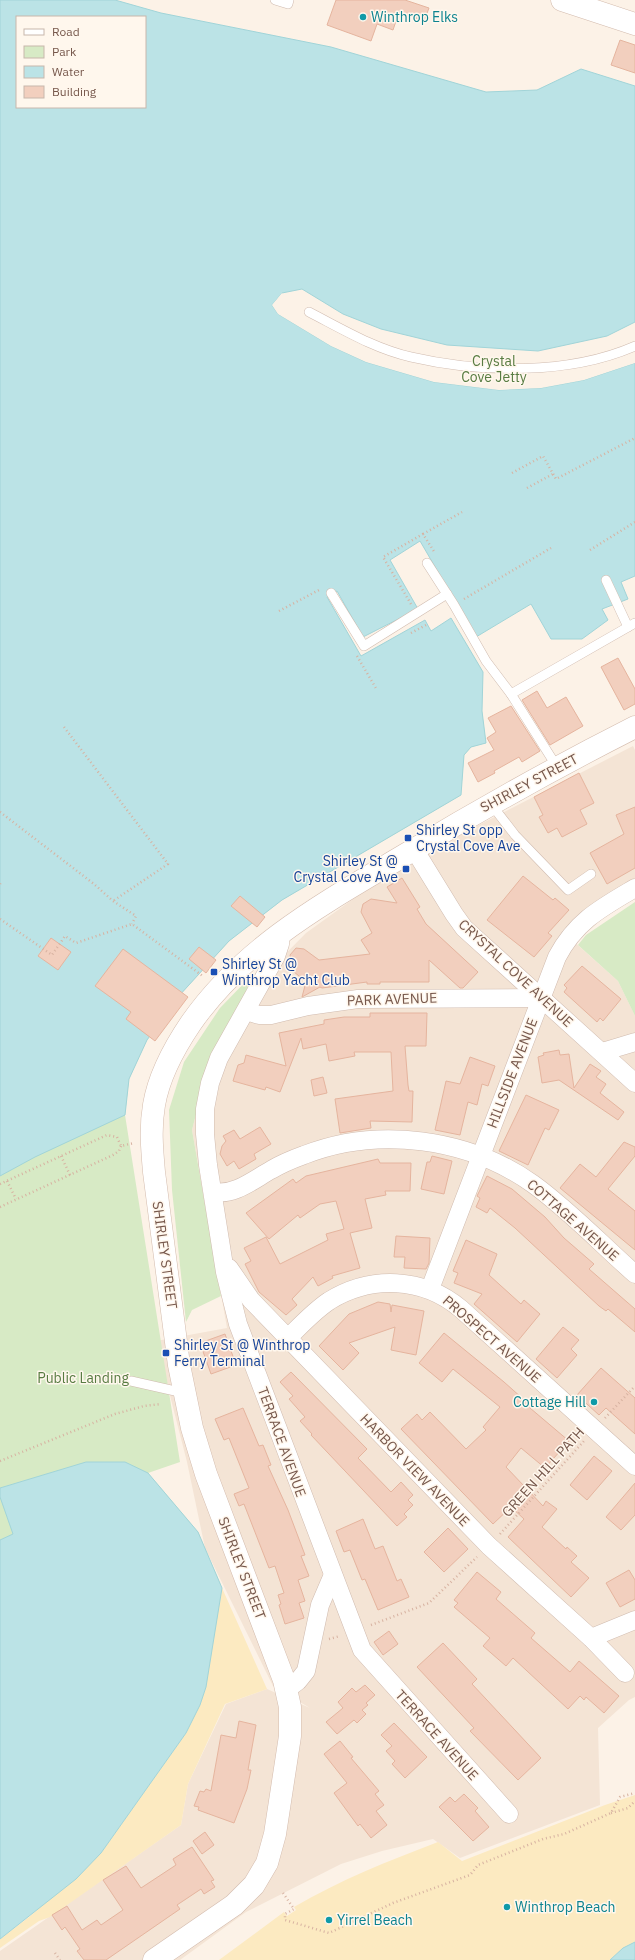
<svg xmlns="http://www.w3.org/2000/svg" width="635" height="1960" font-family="'IBM Plex Sans',sans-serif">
  <rect width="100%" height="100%" fill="#fcf2e7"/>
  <!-- residential -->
  <path fill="#f4e4d5" d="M633 746 635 750V878L586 908 562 931 618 981 635 1016V1697L629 1700 598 1728 600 1805 460 1858 433 1839 382 1851 341 1864 246 1912 180 1960H0V1951L181 1825 188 1784 226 1704 267 1689 310 1708 273 1686 205 1548 187 1462 156 1341 227 1328 192 1130 211 1055 245 995 306 933 367 889 473 828Z"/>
  <!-- green -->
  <g fill="#d7eac5">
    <path d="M482 711 486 743 471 747 464 755 461 795 282 900 229 941 178 997 147 1040 129 1079 125 1115 180 1462 148 1473 198 1532 222 1588 206 1687 0 1939V1062Z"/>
    <path d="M635 902V1016L618 981 578 945 586 935Z"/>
    <path d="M251 976 245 995 211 1055 192 1130 221 1296 192 1310 186 1322 172 1190 169 1110 184 1062 220 1008Z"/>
  </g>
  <!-- sand -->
  <g fill="#fceac1">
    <path d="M222 1588 267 1689 225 1704 188 1784 181 1825 50 1917 39 1921 0 1948V1939L29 1917 101 1853 186 1733 205 1691Z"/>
    <path d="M635 1795V1942L623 1948 610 1960H219L284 1912 287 1916 296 1910 294 1907C340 1880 388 1861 438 1842L462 1861 605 1805Z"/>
  </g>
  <!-- water -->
  <g fill="#bbe3e6" stroke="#a1d4d8" fill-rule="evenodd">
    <path d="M0 0H115L161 13 331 47 486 92 537 90 581 69 635 86V322L607 336 538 351 447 345 381 329 343 314 302 289 282 293 272 305 278 314 331 346 366 362 434 382 499 390 541 388 584 380 635 363V576L621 582 628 599 602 609 608 620 582 639H551L531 604 476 637 420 541 390 560 418 609 363 637 337 591 327 597 361 656 425 620 431 631 451 618 483 672 482 711 486 743 471 747 464 755 461 795 282 900 229 941 178 997 147 1040 129 1079 125 1115 35 1157 0 1176ZM17 17H145V107H17Z"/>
    <path d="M86 1462H125L148 1473 198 1532 222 1588 206 1687 200 1705 186 1733 101 1853 76 1879 0 1939V1540L13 1534 0 1497V1488Z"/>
    <path d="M635 1942V1960H610L623 1948Z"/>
  </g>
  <!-- pier -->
  <path fill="#fcf2e7" d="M282 293 283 295 274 305 279 312 332 344 367 360 434 380 499 388 541 386 583 378 635 361V363L584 380 541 388 499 390 434 382 366 362 331 346 278 314 272 305Z"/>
  <!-- building -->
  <g fill="#f2cfbe" stroke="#e5b49e">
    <path d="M336 0H405L429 8 424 21 399 12 393 30 377 24 371 41 327 25Z"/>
    <path d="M620 40 635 45V73L611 65Z"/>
    <path d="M618 658 635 689V704L624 710 601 667Z"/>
    <path d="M537 691 547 708 566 697 583 726 550 745 522 700Z"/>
    <path d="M511 706 540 751 522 762 519 757 494 771 495 773 478 782 468 763 494 750 487 738 496 732 488 718Z"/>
    <path d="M579 773 594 803 580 810 587 824 562 837 557 828 548 833 539 817 543 815 534 797Z"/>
    <path d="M635 807V868L607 884 590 853 624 834 616 815Z"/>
    <path d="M523 876 553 900 555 898 569 910 548 933 552 936 534 957 487 920Z"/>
    <path d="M402 878 420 907 417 909 426 924 478 972 463 988H460L429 960V982H380V984H367V982L322 988 320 987 302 997 306 982 293 971 290 955 296 948 304 949 319 960 370 954 361 940 372 933 361 912 363 904 371 899 397 903 387 887Z"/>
    <path d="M240 896 265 917 257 927 231 906Z"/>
    <path d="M51 938 71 952 58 970 38 956Z"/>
    <path d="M199 947 216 960 206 973 189 959Z"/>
    <path d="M123 949 188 997 155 1041 126 1019 131 1012 95 986Z"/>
    <path d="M582 966 621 999 603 1021 600 1018 597 1022 564 992 567 988 564 985Z"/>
    <path d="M370 1013H427L426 1046H405L408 1085 409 1091H413L412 1122 370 1121 371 1128 340 1133 335 1099 393 1091 391 1052H354L355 1056 329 1061 326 1044 303 1049 301 1038 280 1092 266 1087 265 1090 233 1081 238 1065 244 1063 246 1055 286 1066 279 1033 324 1024V1020L344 1017H370Z"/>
    <path d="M559 1050 560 1055 569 1054 574 1088 590 1064 601 1071 596 1077 606 1084 600 1093 624 1112 618 1120 559 1080 542 1083 538 1057 544 1055 543 1053Z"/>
    <path d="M470 1057 495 1066 488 1086 482 1084 477 1105 468 1102 460 1135 435 1130 446 1081 460 1084Z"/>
    <path d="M323 1077 327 1093 314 1096 311 1080Z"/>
    <path d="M526 1095 559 1110 549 1130 545 1128 528 1165 499 1151Z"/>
    <path d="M260 1127 271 1144 254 1154 256 1159 239 1169 234 1161 227 1166 220 1154 222 1146 226 1141 223 1136 234 1130 240 1139Z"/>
    <path d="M624 1142 635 1147V1156L608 1189 635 1211V1250L560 1188 580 1164 596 1177Z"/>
    <path d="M432 1156 452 1161 444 1194 421 1189 427 1162H430Z"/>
    <path d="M378 1159 380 1163H411L410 1191H385L386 1195 365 1199 372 1228 350 1233 360 1268 332 1276 333 1278 318 1286 313 1277 292 1299 297 1305 286 1315 259 1292 245 1264 251 1261 244 1248 266 1237 280 1264 328 1240 326 1234 344 1229 336 1201 320 1204 300 1218 298 1215 269 1239 246 1213 293 1179 296 1183 306 1176Z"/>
    <path d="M487 1176 512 1189 545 1217 564 1238 594 1264 589 1269 635 1309V1332L608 1309 606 1311 599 1306 515 1228 490 1208 487 1213 476 1207 480 1198 477 1196Z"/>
    <path d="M396 1236 430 1238 429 1263 426 1269 404 1268 405 1257H394Z"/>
    <path d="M466 1240 497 1254 489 1275 521 1304 524 1300 540 1314 517 1342 474 1304 482 1294 454 1283 458 1273 453 1271Z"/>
    <path d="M378 1302 390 1304 391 1312 392 1305 424 1311 416 1355 391 1350 395 1327 349 1343 359 1353 343 1370 319 1346 349 1314Z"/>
    <path d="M563 1327 579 1340 571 1349 577 1355 557 1378 536 1359Z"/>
    <path d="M444 1333 504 1382 531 1406 530 1408 569 1441 545 1468 521 1448 506 1467 543 1506 546 1501 557 1509 542 1527 566 1549 567 1547 577 1556 571 1562 589 1578 571 1597 508 1537 524 1519 511 1507 493 1524 401 1429 417 1414 422 1420 430 1412 466 1449 486 1430 483 1427 500 1407 453 1369 442 1382 419 1363Z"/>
    <path d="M225 1334 236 1365 211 1374 200 1343Z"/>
    <path d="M601 1368 635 1398V1434L606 1408 599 1415 577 1395Z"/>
    <path d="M291 1372 367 1449 358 1458 391 1492 401 1482 413 1495 408 1500 413 1505 404 1514 407 1517 397 1526 311 1435 312 1434 300 1421 305 1417 289 1399 293 1396 280 1382Z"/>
    <path d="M243 1408 259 1446 263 1445 271 1465 268 1466 288 1510 305 1555 301 1556 309 1576 298 1580 305 1601 299 1603 304 1618 285 1624 279 1605 281 1604 278 1595 284 1593 275 1566 269 1568 244 1504 239 1506 234 1494 249 1488 229 1438 224 1440 215 1419Z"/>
    <path d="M594 1456 612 1471 587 1500 570 1485Z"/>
    <path d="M635 1483V1515L621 1530 606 1517Z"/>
    <path d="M363 1519 375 1549 383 1546 397 1581 401 1579 409 1597 378 1610 365 1579 362 1580 350 1550 344 1552 336 1531Z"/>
    <path d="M448 1528 468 1549 444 1572 424 1552Z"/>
    <path d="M629 1570 635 1580V1599L620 1607 606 1583Z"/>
    <path d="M477 1572 501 1592 496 1599 535 1633 531 1638 570 1672 579 1661 619 1696 604 1713 586 1697 584 1700 580 1696 568 1709 513 1658 506 1666 483 1646 490 1638 454 1607 458 1603 454 1600Z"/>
    <path d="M389 1631 398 1644 383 1655 374 1642Z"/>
    <path d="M443 1643 477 1679 472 1684 541 1758 518 1780 470 1731 474 1728 417 1667Z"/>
    <path d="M365 1685 375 1695 366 1703 368 1705 362 1710 366 1714 357 1723 354 1720 337 1734 326 1722 343 1708 338 1702 352 1688 356 1692Z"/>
    <path d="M239 1721 256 1725 248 1770H251L247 1789 234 1823 198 1810 199 1807 194 1806 200 1791 204 1792 206 1789 211 1791 221 1735 236 1738Z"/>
    <path d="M394 1723 427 1757 405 1778 392 1764 395 1761 386 1751 392 1746 381 1735Z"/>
    <path d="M340 1741 353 1757 351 1758 379 1791 375 1794 384 1805 376 1811 387 1825 371 1838 360 1824 358 1826 334 1793 347 1783 324 1754Z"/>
    <path d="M464 1794 478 1808 475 1811 489 1827 473 1841 439 1807 450 1797 455 1802Z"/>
    <path d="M205 1832 214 1845 202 1854 193 1841Z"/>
    <path d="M192 1847 214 1880 211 1881 215 1887 204 1894 201 1889 177 1905 180 1909 106 1960H84L77 1951 80 1949 65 1927 62 1930 52 1915 67 1906 82 1930 97 1920 101 1925 123 1910 103 1880 126 1866 141 1888 176 1865 173 1859Z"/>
  </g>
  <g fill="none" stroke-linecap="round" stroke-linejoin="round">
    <!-- service casing -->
    <g stroke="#d0bbaf" stroke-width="10">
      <g id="service">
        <path d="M275 0 288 4 289 0"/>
        <path d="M309 312C342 329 375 349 411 357 480 373 569 375 635 346"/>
        <path d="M427 563 454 605 486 661 511 694 557 767"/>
        <path d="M606 580 628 627"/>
        <path d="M331 593 364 646 447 594"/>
        <path d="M511 694 635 623"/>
        <path d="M491 804 515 835 568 890 591 874"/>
        <path d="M131 1381 184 1393"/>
      </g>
    </g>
    <!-- minor casing -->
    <g stroke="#d0bbaf" stroke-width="19">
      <g id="minor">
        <path d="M414 849 454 914 464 928 635 1083"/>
        <path d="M281 933 280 944 276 956 219 1058 210 1083 205 1109V1134L208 1165 225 1272 238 1324 362 1650 509 1814"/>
        <path d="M246 1011 259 1015H271L308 1006 358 999 541 998"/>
        <path d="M602 1052 635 1042"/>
        <path d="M213 1192C234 1196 253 1180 271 1170 281 1164 293 1159 304 1155 378 1126 468 1138 533 1184 569 1210 601 1244 635 1274"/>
        <path d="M229 1268 251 1300 489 1546 591 1638 625 1673"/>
        <path d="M430 1289 557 957C576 921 601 908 635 888"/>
        <path d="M288 1338C301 1325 314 1311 329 1301 371 1275 423 1277 461 1309L635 1466"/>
        <path d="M591 1638 635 1620"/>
        <path d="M286 1690 298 1681 306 1671 320 1605 332 1577"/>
      </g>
    </g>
    <!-- secondary casing -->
    <g stroke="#d3bbad" stroke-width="23">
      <g id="secondary">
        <path d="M562 0 635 24"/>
        <path d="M154 1960 234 1905 254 1885 267 1863 275 1834 290 1736V1707L284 1680 206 1474 192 1428 179 1365 154 1172C152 1149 150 1128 154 1105 159 1075 174 1048 191 1023 245 946 324 903 403 856 479 810 556 767 635 727"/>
      </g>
    </g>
    <!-- path -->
    <g stroke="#d7b2a1" stroke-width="2.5" stroke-dasharray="1 3" stroke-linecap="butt">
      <path d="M512 473 543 456 556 479 635 438"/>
      <path d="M527 488 553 474"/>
      <path d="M423 534 462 512"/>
      <path d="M590 550 635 522"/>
      <path d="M464 599 551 548"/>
      <path d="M411 604 383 557 423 534 435 553"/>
      <path d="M279 611 319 590"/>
      <path d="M411 633 428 624"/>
      <path d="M357 656 377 690"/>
      <path d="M64 727 168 864 113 901"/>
      <path d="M0 812 94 884 113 901 136 916 132 924"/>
      <path d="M0 884 1 882"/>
      <path d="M0 919 52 955 65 936 76 943 132 924 204 977"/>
      <path d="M61 1156 70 1175"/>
      <path d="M7 1181 16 1199"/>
      <path d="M0 1184 107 1135 117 1137 121 1146 134 1143"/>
      <path d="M0 1207 113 1155 119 1151 121 1146"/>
      <path d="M605 1418 635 1386"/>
      <path d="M0 1461 115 1414 144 1406 161 1404"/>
      <path d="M500 1534 584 1441"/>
      <path d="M371 1625 429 1603 477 1557"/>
      <path d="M329 1639 340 1636"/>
      <path d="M611 1813 628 1808 635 1801"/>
      <path d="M283 1893 294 1909 285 1914V1920L329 1933 393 1903 470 1875 478 1865 543 1839 564 1834 611 1813 620 1797 635 1793"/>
      <path d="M55 1953 60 1960"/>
    </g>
    <!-- service -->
    <use href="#service" stroke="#fff" stroke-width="9"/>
    <!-- minor -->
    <use href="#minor" stroke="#fff" stroke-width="18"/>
    <!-- secondary -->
    <use href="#secondary" stroke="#fff" stroke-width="22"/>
  </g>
  <!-- markers -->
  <g fill="#0f9aa8" stroke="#fff7ed" stroke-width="1.5">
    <circle cx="363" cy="17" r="4"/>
    <circle cx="594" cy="1402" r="4"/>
    <circle cx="507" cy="1907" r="4"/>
    <circle cx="329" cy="1920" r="4"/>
  </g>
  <g fill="#1a4fb4" stroke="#fff7ed" stroke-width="1.5">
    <rect x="404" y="834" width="8" height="8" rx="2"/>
    <rect x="402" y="865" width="8" height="8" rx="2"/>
    <rect x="210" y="968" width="8" height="8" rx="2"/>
    <rect x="162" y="1349" width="8" height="8" rx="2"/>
  </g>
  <g text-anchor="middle" stroke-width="3" stroke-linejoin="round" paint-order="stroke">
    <!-- culture labels -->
    <g font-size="14" fill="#0d838f" stroke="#fff7ed" text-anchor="start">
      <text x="371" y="22">Winthrop Elks</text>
      <text x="586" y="1407" text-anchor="end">Cottage Hill</text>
      <text x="515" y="1912">Winthrop Beach</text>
      <text x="337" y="1925">Yirrel Beach</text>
    </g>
    <!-- park labels -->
    <g font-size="14" fill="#587c42" stroke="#fff7ed">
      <text x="494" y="366">Crystal<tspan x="494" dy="16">Cove Jetty</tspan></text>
      <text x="83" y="1383">Public Landing</text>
    </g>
    <!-- street labels -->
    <g font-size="14" fill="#76574b" stroke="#fff7ed">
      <text transform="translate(529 783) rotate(-28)" y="5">SHIRLEY STREET</text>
      <text transform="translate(516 973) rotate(43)" y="5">CRYSTAL COVE AVENUE</text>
      <text transform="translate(392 999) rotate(-2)" y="5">PARK AVENUE</text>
      <text transform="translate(512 1073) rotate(-69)" y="5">HILLSIDE AVENUE</text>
      <text transform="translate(573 1220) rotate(41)" y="5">COTTAGE AVENUE</text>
      <text transform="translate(165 1255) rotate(82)" y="5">SHIRLEY STREET</text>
      <text transform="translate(492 1339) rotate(41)" y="5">PROSPECT AVENUE</text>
      <text transform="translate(282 1442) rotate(70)" y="5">TERRACE AVENUE</text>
      <text transform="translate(415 1470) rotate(46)" y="5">HARBOR VIEW AVENUE</text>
      <text transform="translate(543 1472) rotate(-48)" y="5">GREEN HILL PATH</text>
      <text transform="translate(242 1568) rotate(69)" y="5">SHIRLEY STREET</text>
      <text transform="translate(437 1735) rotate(48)" y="5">TERRACE AVENUE</text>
    </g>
    <!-- transit labels -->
    <g font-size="14" fill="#164399" stroke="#fff7ed" text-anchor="start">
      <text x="416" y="835">Shirley St opp<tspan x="416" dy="16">Crystal Cove Ave</tspan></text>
      <text x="398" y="866" text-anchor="end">Shirley St @<tspan x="398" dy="16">Crystal Cove Ave</tspan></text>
      <text x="222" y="969">Shirley St @<tspan x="222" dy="16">Winthrop Yacht Club</tspan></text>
      <text x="174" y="1350">Shirley St @ Winthrop<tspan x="174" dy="16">Ferry Terminal</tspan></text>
    </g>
  </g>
  <!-- legend -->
  <rect x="16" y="16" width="130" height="92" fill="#fff7ed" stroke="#c8b7ac"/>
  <rect x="24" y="29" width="20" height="6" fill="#ffffff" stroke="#c8b7ac"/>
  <text x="52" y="36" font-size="12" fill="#76574b">Road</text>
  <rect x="24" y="46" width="20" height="12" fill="#d7eac5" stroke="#c8b7ac"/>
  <text x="52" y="56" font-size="12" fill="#76574b">Park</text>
  <rect x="24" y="66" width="20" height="12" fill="#bbe3e6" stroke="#c8b7ac"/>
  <text x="52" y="76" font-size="12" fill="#76574b">Water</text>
  <rect x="24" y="86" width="20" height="12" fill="#f2cfbe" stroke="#c8b7ac"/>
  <text x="52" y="96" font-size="12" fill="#76574b">Building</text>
</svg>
